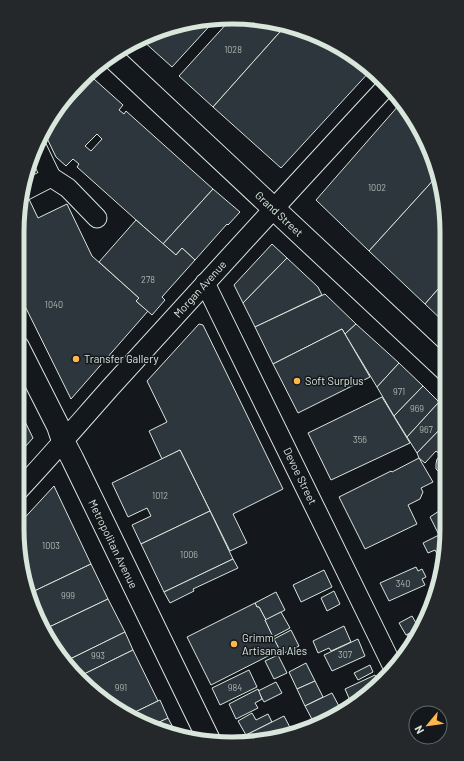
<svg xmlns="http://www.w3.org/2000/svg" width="464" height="761" font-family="Barlow,sans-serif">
  <rect width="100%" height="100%" fill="#14181c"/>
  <!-- building -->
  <g fill="#2c363c" stroke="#d8e6dc" fill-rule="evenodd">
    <path d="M204 19 215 20 172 67 142 40Z"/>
    <path d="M229 21 287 24 213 107 179 76Z"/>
    <path d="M287 24 363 61 371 70 281 168 213 107Z"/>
    <path d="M94 79 123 105 119 110 124 114 126 111 213 189 163 244 77 167 79 164 73 159 66 166 56 157 44 132ZM97 134 102 139 91 151 85 146Z"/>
    <path d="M399 105 407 111 418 125 436 163 438 175 369 251 316 200Z"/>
    <path d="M438 175 447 218 446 280 425 304 369 251Z"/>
    <path d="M213 189 240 212 228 225 227 224 195 260 182 248 176 255 163 244Z"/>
    <path d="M28 197 38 218 67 204 92 256 139 298 136 301 148 311 71 399 18 292 19 204V202Z"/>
    <path d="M136 220 176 255 182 248 195 260 162 297 165 300 152 315 136 301 139 298 99 262Z"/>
    <path d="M272 244 287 258 243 303 234 285Z"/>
    <path d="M287 258 318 287 322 295 255 327 243 303Z"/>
    <path d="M446 280V324L425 304Z"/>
    <path d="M325 294 356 324 345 334 342 329 273 364 255 327Z"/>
    <path d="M199 324 203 325 283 489 233 514 247 543 230 551 180 450 162 459 149 431 167 422 147 381Z"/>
    <path d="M356 324 399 363 377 387 345 334Z"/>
    <path d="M342 329 370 377 298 413 273 364Z"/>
    <path d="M399 363 423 386 394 416 377 387Z"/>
    <path d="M423 386 439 402 407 437 394 416Z"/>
    <path d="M382 397 410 443 331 480 308 433Z"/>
    <path d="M439 402 446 408V423L417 453 407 437Z"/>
    <path d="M18 407 33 438 17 456Z"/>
    <path d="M446 423V450L441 455 436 451 425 463 419 458 417 453Z"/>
    <path d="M180 450 210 511 141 544 132 525 151 516 147 508 128 517 112 483Z"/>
    <path d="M446 450V474H442L438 471 436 469V464L437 459Z"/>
    <path d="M419 458 433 482 421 488 423 492 420 499 408 505 417 524 365 549 339 497 391 471 392 472Z"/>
    <path d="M54 486 91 564 28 594 17 526Z"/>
    <path d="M445 507V532L439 535 430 517Z"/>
    <path d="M210 511 233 559 164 592 141 544Z"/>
    <path d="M445 532V553L438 556 435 550 428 553 423 543Z"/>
    <path d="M233 559 238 568 193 589 194 591 170 603 164 592Z"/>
    <path d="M91 564 108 599 45 629 28 598V594Z"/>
    <path d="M416 567 418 571 422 569 426 577 422 579 425 585 389 601 380 583Z"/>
    <path d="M324 570 332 587 301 602 293 585Z"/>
    <path d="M334 591 340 604 327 611 321 598Z"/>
    <path d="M276 592 285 610 266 620 259 607H257L255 603Z"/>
    <path d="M108 599 125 632 64 662 61 660 45 629Z"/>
    <path d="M255 603 257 607H259L266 620H265L280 650 211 685 187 637Z"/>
    <path d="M281 612 290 628 273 637 265 620Z"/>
    <path d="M412 616 419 628 406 635 399 623Z"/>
    <path d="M344 626 351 642 331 651 329 648 318 653 313 641Z"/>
    <path d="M421 629 411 645 407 635Z"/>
    <path d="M291 630 299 646 282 654 274 639Z"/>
    <path d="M125 632 133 650 78 677 64 662Z"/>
    <path d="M358 639 365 656 332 671 324 655Z"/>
    <path d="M133 650 158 701 129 715 101 700 78 677Z"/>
    <path d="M278 655 287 673 274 679 265 661Z"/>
    <path d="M306 663 315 681 297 689 289 672Z"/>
    <path d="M370 665 373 672 358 680 354 673Z"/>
    <path d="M249 670 257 687 220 705 212 688Z"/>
    <path d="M375 675 379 683 363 699 352 705 345 689Z"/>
    <path d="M315 681 323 697 305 706 297 689Z"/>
    <path d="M276 682 282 693 264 702 258 691Z"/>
    <path d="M258 689 262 699 255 703 258 708 236 719 229 704Z"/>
    <path d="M332 693 341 710 314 723 305 706Z"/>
    <path d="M160 700 168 718 151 726 129 715Z"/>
    <path d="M252 713 256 720 268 714 272 722 246 735 238 721Z"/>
    <path d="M284 716 293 733 290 734 243 742 240 738Z"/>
    <path d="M168 718 177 735 163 733 151 726Z"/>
    <path d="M312 723 314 726 301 733H296L295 732Z"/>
  </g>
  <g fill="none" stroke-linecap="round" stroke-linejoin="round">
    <!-- minor casing -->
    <g stroke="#d8e6dc" stroke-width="21">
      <g id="minor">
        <path d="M51 177 68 188 97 218"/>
        <path d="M22 192 51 177 36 146"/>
        <path d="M205 283 394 669"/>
        <path d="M17 492C49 458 79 423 110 388 201 288 293 187 386 87"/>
      </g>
    </g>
    <!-- major casing -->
    <g stroke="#d8e6dc" stroke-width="24">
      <g id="major">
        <path d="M112 57 446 370"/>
        <path d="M18 347 58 426 63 441 72 458 209 740"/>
      </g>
    </g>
    <!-- minor -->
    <use href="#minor" stroke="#14181c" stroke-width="19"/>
    <!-- major -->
    <use href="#major" stroke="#14181c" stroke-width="22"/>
  </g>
  <!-- markers -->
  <g fill="#ffb74d" stroke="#14181c" stroke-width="1.5">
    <circle cx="76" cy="359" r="4"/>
    <circle cx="297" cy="381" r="4"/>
    <circle cx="234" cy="644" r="4"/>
  </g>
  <g text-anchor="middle" stroke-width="3" stroke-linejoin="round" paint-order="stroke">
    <!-- number labels -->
    <g font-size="9" fill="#adbab4">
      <text x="233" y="53">1028</text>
      <text x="377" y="191">1002</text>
      <text x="148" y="283">278</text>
      <text x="54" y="308">1040</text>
      <text x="399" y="395">971</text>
      <text x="417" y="412">969</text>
      <text x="426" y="433">967</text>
      <text x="360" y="443">356</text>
      <text x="160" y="499">1012</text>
      <text x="51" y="549">1003</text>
      <text x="189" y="558">1006</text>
      <text x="403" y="587">340</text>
      <text x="68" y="599">999</text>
      <text x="345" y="658">307</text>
      <text x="98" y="659">993</text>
      <text x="121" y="691">991</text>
      <text x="235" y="691">984</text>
    </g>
    <!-- street labels -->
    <g font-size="11" fill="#d8e6dc" stroke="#14181c">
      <text transform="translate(279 214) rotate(43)" y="4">Grand Street</text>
      <text transform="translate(200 289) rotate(-48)" y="4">Morgan Avenue</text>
      <text transform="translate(300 476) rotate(64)" y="4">Devoe Street</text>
      <text transform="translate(113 544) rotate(64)" y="4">Metropolitan Avenue</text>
    </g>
    <!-- poi labels -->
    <g font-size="11" fill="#d8e6dc" stroke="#14181c" text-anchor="start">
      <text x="84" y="363">Transfer Gallery</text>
      <text x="305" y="385">Soft Surplus</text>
      <text x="242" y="642">Grimm<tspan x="242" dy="13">Artisanal Ales</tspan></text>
    </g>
  </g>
  <!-- crop -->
  <path d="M0 0H464V761H0ZM232 24H232A208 208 0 0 1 440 232V529A208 208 0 0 1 232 737H232A208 208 0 0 1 24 529V232A208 208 0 0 1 232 24Z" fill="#24282b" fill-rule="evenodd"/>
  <path fill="none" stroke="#d8e6dc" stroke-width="5" d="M232 24H232A208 208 0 0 1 440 232V529A208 208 0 0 1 232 737H232A208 208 0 0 1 24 529V232A208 208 0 0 1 232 24Z"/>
  <!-- north arrow -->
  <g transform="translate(428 725) rotate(241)"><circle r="19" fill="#14181c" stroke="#626a69"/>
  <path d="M0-3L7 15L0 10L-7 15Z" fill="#ffb74d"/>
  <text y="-6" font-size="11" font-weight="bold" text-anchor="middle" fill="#d8e6dc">N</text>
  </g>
</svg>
